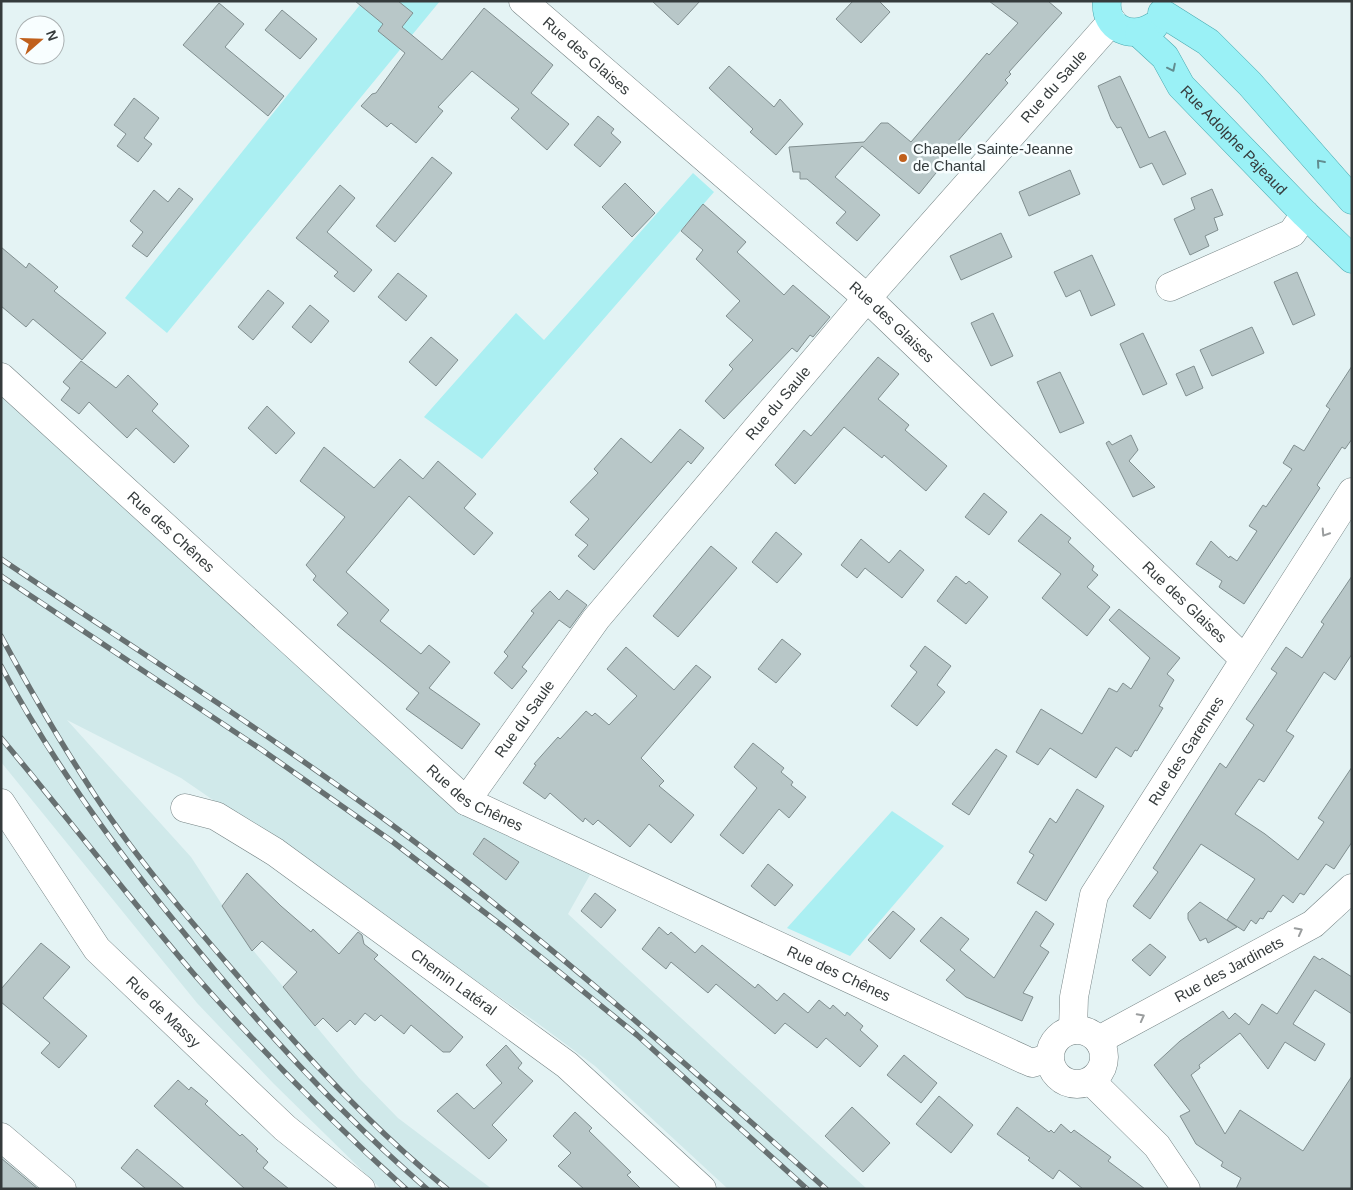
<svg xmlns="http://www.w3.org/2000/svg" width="1353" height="1190" font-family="Arial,sans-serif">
  <rect width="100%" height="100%" fill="#e4f3f4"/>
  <!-- built -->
  <path fill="#d0e9ea" d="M1 395 458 811 591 873 568 914 867 1189H728L595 1066 536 1022 181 778 67 720 191 857 247 943 359 1078 398 1118 492 1189H381L378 1186 273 1083 197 1003 1 762Z"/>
  <!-- green -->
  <g fill="#abeff2">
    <path d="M363 1H440L167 333 125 298Z"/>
    <path d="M693 173 714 192 482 459 424 417 516 313 544 340Z"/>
    <path d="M892 811 944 846 850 956 787 928Z"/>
  </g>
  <!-- building -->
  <g fill="#b8c7c8" stroke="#818f90">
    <path d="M355 1H398L413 13 402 27 442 60 484 8 553 65 531 93 569 124 547 150 511 118 519 109 472 71 438 107 443 111 416 143 391 123 387 127 361 106 372 94 376 93 405 53 378 31 383 24Z"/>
    <path d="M652 1H700L678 25Z"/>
    <path d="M853 1H879L890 12 861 43 836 19Z"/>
    <path d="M989 1H1048L1062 13 1009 72 1011 74 1005 80 1008 83 937 165 940 168 919 194 862 146 835 177 880 215 857 241 836 223 846 212 807 179H800V172H793L789 147 864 142 881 123H888L911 142 987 53 989 55 1018 23Z"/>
    <path d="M219 3 244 24 225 47 284 96 268 116 183 45Z"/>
    <path d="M282 10 317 39 300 59 265 30Z"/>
    <path d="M729 66 774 107 780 99 803 124 776 155 750 132 753 129 709 88Z"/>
    <path d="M1120 76 1149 138 1165 131 1186 174 1163 185 1152 163 1140 168 1121 127 1117 128 1111 119 1098 86Z"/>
    <path d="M134 98 159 118 144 138 152 144 138 162 117 146 126 134 114 125Z"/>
    <path d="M598 116 614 129 611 133 621 142 600 167 574 145Z"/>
    <path d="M432 157 452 173 395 242 376 226Z"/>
    <path d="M1070 170 1080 194 1029 216 1019 192Z"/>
    <path d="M625 183 655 213 632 237 602 207Z"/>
    <path d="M340 185 355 198 327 232 372 270 354 292 334 276 338 272 296 238Z"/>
    <path d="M179 188 193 199 147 257 132 246 143 232 130 221 154 190 168 202Z"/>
    <path d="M1212 189 1223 215 1214 218 1218 230 1205 236 1209 246 1190 255 1174 219 1195 209 1191 198Z"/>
    <path d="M703 204 746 242 737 252 784 295 793 285 830 317 813 337 810 335 797 352 792 348 724 419 705 401 733 369 729 365 753 340 726 316 740 301 696 259 703 250 681 231Z"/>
    <path d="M1001 233 1012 257 961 280 950 256Z"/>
    <path d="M1 247 26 268 29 263 58 287 54 291 106 333 82 360 33 319 26 327 1 306Z"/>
    <path d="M1092 255 1115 305 1091 316 1080 290 1066 297 1054 272Z"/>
    <path d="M1297 272 1315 315 1293 325 1274 282Z"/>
    <path d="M398 273 427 296 406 321 378 297Z"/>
    <path d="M268 290 284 303 253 340 238 327Z"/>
    <path d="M310 305 329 321 311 343 292 327Z"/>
    <path d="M993 313 1013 356 991 366 971 323Z"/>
    <path d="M1252 327 1264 353 1212 376 1200 350Z"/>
    <path d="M1143 333 1167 384 1143 395 1120 344Z"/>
    <path d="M431 337 458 360 436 386 409 362Z"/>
    <path d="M878 357 899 374 878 399 909 425 905 430 947 466 926 491 884 455 882 458 844 427 795 484 775 465 804 430 811 436Z"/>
    <path d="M81 361 116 388 128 375 158 404 152 411 189 446 174 463 136 428 127 438 89 402 79 414 61 400 70 388 63 382Z"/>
    <path d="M1194 366 1203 388 1186 396 1176 374Z"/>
    <path d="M1352 366V439L1345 449 1342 447 1317 485 1320 488 1244 604 1219 587 1222 581 1196 564 1211 541 1229 558 1230 556 1237 561 1257 531 1249 526 1263 505 1266 507 1292 469 1283 463 1294 445 1304 451 1330 409 1326 406Z"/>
    <path d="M1060 372 1084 423 1060 433 1037 382Z"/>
    <path d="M267 406 295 433 276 454 248 428Z"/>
    <path d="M680 429 704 448 691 464 688 461 594 570 578 556 588 545 575 535 589 519 570 502 598 473 594 469 621 438 651 463Z"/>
    <path d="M1131 435 1138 450 1129 461 1155 487 1133 497 1106 443 1109 441 1112 445Z"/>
    <path d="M324 447 374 488 400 459 423 479 438 461 476 494 464 508 493 533 474 555 409 496 346 572 389 610 380 621 421 654 429 645 450 662 429 688 480 724 462 749 406 709 419 693 337 625 348 613 313 580 316 576 306 565 345 517 300 481Z"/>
    <path d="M984 493 1007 512 989 535 965 517Z"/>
    <path d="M1041 514 1071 538 1068 542 1094 566 1092 570 1098 575 1087 587 1110 607 1087 636 1042 598 1061 574 1018 541Z"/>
    <path d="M776 532 802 554 777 583 752 562Z"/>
    <path d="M861 539 889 563 900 550 924 570 902 598 865 568 857 578 841 565Z"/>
    <path d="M711 546 737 568 678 637 653 616Z"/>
    <path d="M956 576 966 584 969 581 988 597 966 624 937 601Z"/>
    <path d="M1352 576V654L1335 680 1324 672 1286 731 1294 736 1264 782 1259 779 1235 814 1265 834 1298 860 1324 822 1318 818 1352 767V842L1334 869 1326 864 1304 895 1300 893 1293 903 1283 895 1271 912 1268 911 1263 919 1260 918 1256 924 1251 920 1244 931 1227 920 1255 879 1201 844 1150 919 1133 906 1158 872 1153 868 1220 763 1226 768 1254 725 1246 719 1277 673 1271 669 1286 647 1302 658 1324 624 1321 622Z"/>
    <path d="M567 590 587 605 570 628 559 620 522 667 527 671 512 689 494 673 508 656 504 652 534 613 531 611 550 591 559 600Z"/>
    <path d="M1119 609 1180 658 1167 674 1174 680 1159 706 1163 708 1137 751 1135 750 1131 757 1116 747 1096 778 1050 748 1038 765 1016 752 1041 709 1082 734 1109 688 1117 692 1123 683 1131 689 1150 658 1109 620Z"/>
    <path d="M782 639 801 654 776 683 758 669Z"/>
    <path d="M925 646 951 666 937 685 945 692 917 726 891 706 917 672 910 666Z"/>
    <path d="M626 647 674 690 696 665 711 677 641 758 664 781 659 786 694 815 671 843 649 824 630 847 598 820 593 825 585 818 583 822 550 793 545 799 523 783 536 765 534 764 558 737 560 739 586 711 592 716 595 713 609 725 637 696 607 669Z"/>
    <path d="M753 743 784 768 781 772 793 782 791 785 806 797 789 818 779 809 743 854 720 835 757 788 734 767Z"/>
    <path d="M996 749 1007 756 969 815 952 804Z"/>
    <path d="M1077 789 1104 806 1046 901 1017 883 1034 855 1029 852 1050 818 1056 823Z"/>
    <path d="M484 838 519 862 506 880 473 854Z"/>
    <path d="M768 864 793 885 775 906 751 886Z"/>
    <path d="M247 873 281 906 311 932 313 929 339 954 358 932 362 935 364 944 378 955 374 959 463 1037 450 1052H443L411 1025 404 1034 381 1015 375 1021 365 1013 355 1025 350 1020 337 1032 323 1018 315 1026 283 987 297 972 262 941 252 951 222 906Z"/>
    <path d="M595 893 616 910 601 928 581 911Z"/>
    <path d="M1200 902 1237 927 1208 943 1206 938 1200 941 1188 919V913Z"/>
    <path d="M893 911 915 929 890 959 868 940Z"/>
    <path d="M1036 911 1054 924 1040 946 1049 952 1023 993 1033 997 1022 1021 966 997 946 980 955 970 920 941 941 917 969 939 960 950 994 978Z"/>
    <path d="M659 927 668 935 671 932 695 953 702 945 755 988 758 984 777 1001 784 993 808 1013 819 1000 830 1009 833 1005 845 1016 847 1012 863 1026 860 1030 878 1046 860 1067 826 1038 817 1048 785 1023 775 1034 716 984 708 993 671 962 666 969 642 949Z"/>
    <path d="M41 943 70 967 43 998 87 1036 59 1068 41 1053 50 1043 1 1002V989Z"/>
    <path d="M1150 944 1166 957 1150 976 1132 960Z"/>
    <path d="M1314 956 1320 960 1322 958 1352 977V1014L1315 990 1293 1024 1325 1044 1315 1061 1285 1042 1268 1069 1240 1033 1199 1065 1200 1068 1191 1075 1225 1134 1240 1110 1303 1151 1352 1076V1189H1236L1241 1178 1221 1166 1223 1162 1196 1144 1180 1116 1190 1111 1154 1065 1180 1041 1223 1011 1229 1019 1235 1013 1249 1025 1262 1004 1277 1014Z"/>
    <path d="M506 1045 522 1063 518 1068 533 1081 492 1125 507 1140 489 1159 437 1111 457 1093 474 1109 502 1083 486 1065Z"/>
    <path d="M904 1055 937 1083 921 1103 887 1075Z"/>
    <path d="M178 1080 189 1090 191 1087 208 1101 205 1104 240 1136 242 1134 258 1149 256 1151 268 1162 263 1168 289 1189H245L154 1106Z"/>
    <path d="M939 1096 973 1125 951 1153 916 1124Z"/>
    <path d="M852 1107 890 1143 863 1172 825 1136Z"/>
    <path d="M1017 1107 1049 1132 1051 1130 1054 1133 1061 1124 1071 1133 1074 1130 1111 1157 1108 1161 1145 1189H1083L1059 1170 1053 1179 1028 1160 1030 1158 997 1134Z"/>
    <path d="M575 1112 592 1128 589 1131 631 1172 627 1175 641 1189H584L558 1166 571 1153 553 1136Z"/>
    <path d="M137 1149 185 1189H146L121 1168Z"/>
    <path d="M1 1158 38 1189H1Z"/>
  </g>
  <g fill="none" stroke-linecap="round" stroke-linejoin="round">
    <!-- minor casing -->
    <g stroke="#758384" stroke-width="29">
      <g id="minor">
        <path id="s1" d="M523 1 867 298 1244 659"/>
        <path d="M1170 287 1292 233 1305 214"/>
        <path id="s2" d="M1 377 466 801 1025 1060 1032 1063 1049 1058"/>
        <path id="s3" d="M466 801 596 619 867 298 1112 21"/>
        <path id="s4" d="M1 803 97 949 285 1128 361 1189"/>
        <path id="s5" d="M185 808 216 816 275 852 567 1065 702 1189"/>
        <circle cx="1077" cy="1057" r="27"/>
        <path id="s6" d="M1073 1030 1074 997 1094 895 1352 492"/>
        <path id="s7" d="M1101 1044 1108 1035 1313 924 1352 888"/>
        <path d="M1091 1081 1157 1146 1186 1189"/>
        <path d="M1 1137 62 1189"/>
      </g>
    </g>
    <!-- major casing -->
    <g stroke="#4babb1" stroke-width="29">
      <g id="major">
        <path d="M1107 1C1104 29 1132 40 1154 26"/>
        <path d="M1162 13 1208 42 1250 84 1352 200"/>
        <path id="s8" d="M1139 33 1165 57 1181 86 1305 214 1352 259"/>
      </g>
    </g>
    <!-- minor -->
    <use href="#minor" stroke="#fff" stroke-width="28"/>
    <!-- major -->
    <use href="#major" stroke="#9af1f6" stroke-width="28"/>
    <!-- rail casing -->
    <g stroke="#677071" stroke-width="5.5">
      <g id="rail">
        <path d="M1 559C138 651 279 740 411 839 556 948 691 1068 826 1189"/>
        <path d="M1 576 262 750 393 842 505 928 637 1035 807 1189"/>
        <path d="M1 636C28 686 56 735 87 783 132 854 188 918 243 982 305 1056 372 1128 447 1189"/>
        <path d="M1 666C51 760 113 846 180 928 255 1021 336 1110 427 1189"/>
        <path d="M1 738C66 815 127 896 193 973 260 1049 330 1121 406 1189"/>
      </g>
    </g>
    <!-- rail -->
    <use href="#rail" stroke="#f8feff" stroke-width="4" stroke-dasharray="11" stroke-linecap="butt"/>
  </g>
  <!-- one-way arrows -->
  <defs><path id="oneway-chevron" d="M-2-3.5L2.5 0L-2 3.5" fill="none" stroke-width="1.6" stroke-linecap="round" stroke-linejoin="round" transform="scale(1.25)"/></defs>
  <g stroke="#628d90">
    <use href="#oneway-chevron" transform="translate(1172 68) rotate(64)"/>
    <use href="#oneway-chevron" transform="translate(1320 163) rotate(-131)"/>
  </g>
  <g stroke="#9a9d9e">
    <use href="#oneway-chevron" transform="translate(1325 533) rotate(123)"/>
    <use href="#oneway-chevron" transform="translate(1299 931) rotate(-28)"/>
    <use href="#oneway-chevron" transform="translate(1141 1017) rotate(-28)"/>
  </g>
  <!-- markers -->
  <circle fill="#c0601c" stroke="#f8feff" stroke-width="2" cx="903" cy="158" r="5"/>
  <g text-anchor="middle" stroke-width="5" stroke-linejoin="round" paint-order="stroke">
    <!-- street labels -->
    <g font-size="15" fill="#353b3c" stroke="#f8feff">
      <text dy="5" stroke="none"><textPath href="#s1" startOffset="84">Rue des Glaises</textPath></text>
      <text dy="5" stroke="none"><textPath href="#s3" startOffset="926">Rue du Saule</textPath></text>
      <text dy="5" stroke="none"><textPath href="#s8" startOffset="144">Rue Adolphe Pajeaud</textPath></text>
      <text dy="5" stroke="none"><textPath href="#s1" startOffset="489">Rue des Glaises</textPath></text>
      <text dy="5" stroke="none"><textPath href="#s3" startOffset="506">Rue du Saule</textPath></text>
      <text dy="5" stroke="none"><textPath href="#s2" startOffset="230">Rue des Chênes</textPath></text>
      <text dy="5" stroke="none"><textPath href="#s1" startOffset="894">Rue des Glaises</textPath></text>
      <text dy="5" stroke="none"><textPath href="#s3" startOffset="101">Rue du Saule</textPath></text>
      <text dy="5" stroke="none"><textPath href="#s6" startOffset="308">Rue des Garennes</textPath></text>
      <text dy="5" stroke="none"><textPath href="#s2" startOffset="635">Rue des Chênes</textPath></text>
      <text dy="5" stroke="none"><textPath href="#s7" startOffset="149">Rue des Jardinets</textPath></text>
      <text dy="5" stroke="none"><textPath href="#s2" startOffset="1040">Rue des Chênes</textPath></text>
      <text dy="5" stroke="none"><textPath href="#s5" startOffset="322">Chemin Latéral</textPath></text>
      <text dy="5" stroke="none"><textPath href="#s4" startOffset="266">Rue de Massy</textPath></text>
    </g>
    <!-- poi labels -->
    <g font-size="15" fill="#353b3c" stroke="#f8feff" text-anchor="start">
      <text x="913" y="154">Chapelle Sainte-Jeanne<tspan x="913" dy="17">de Chantal</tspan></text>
    </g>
  </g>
  <!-- border -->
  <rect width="1353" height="1190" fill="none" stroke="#353b3c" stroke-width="5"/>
  <!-- north arrow -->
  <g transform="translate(40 40) rotate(70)"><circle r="24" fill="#f8feff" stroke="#aab0b1"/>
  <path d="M0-4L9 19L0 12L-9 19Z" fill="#c0601c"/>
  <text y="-8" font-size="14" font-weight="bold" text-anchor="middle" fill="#353b3c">N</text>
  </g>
</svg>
